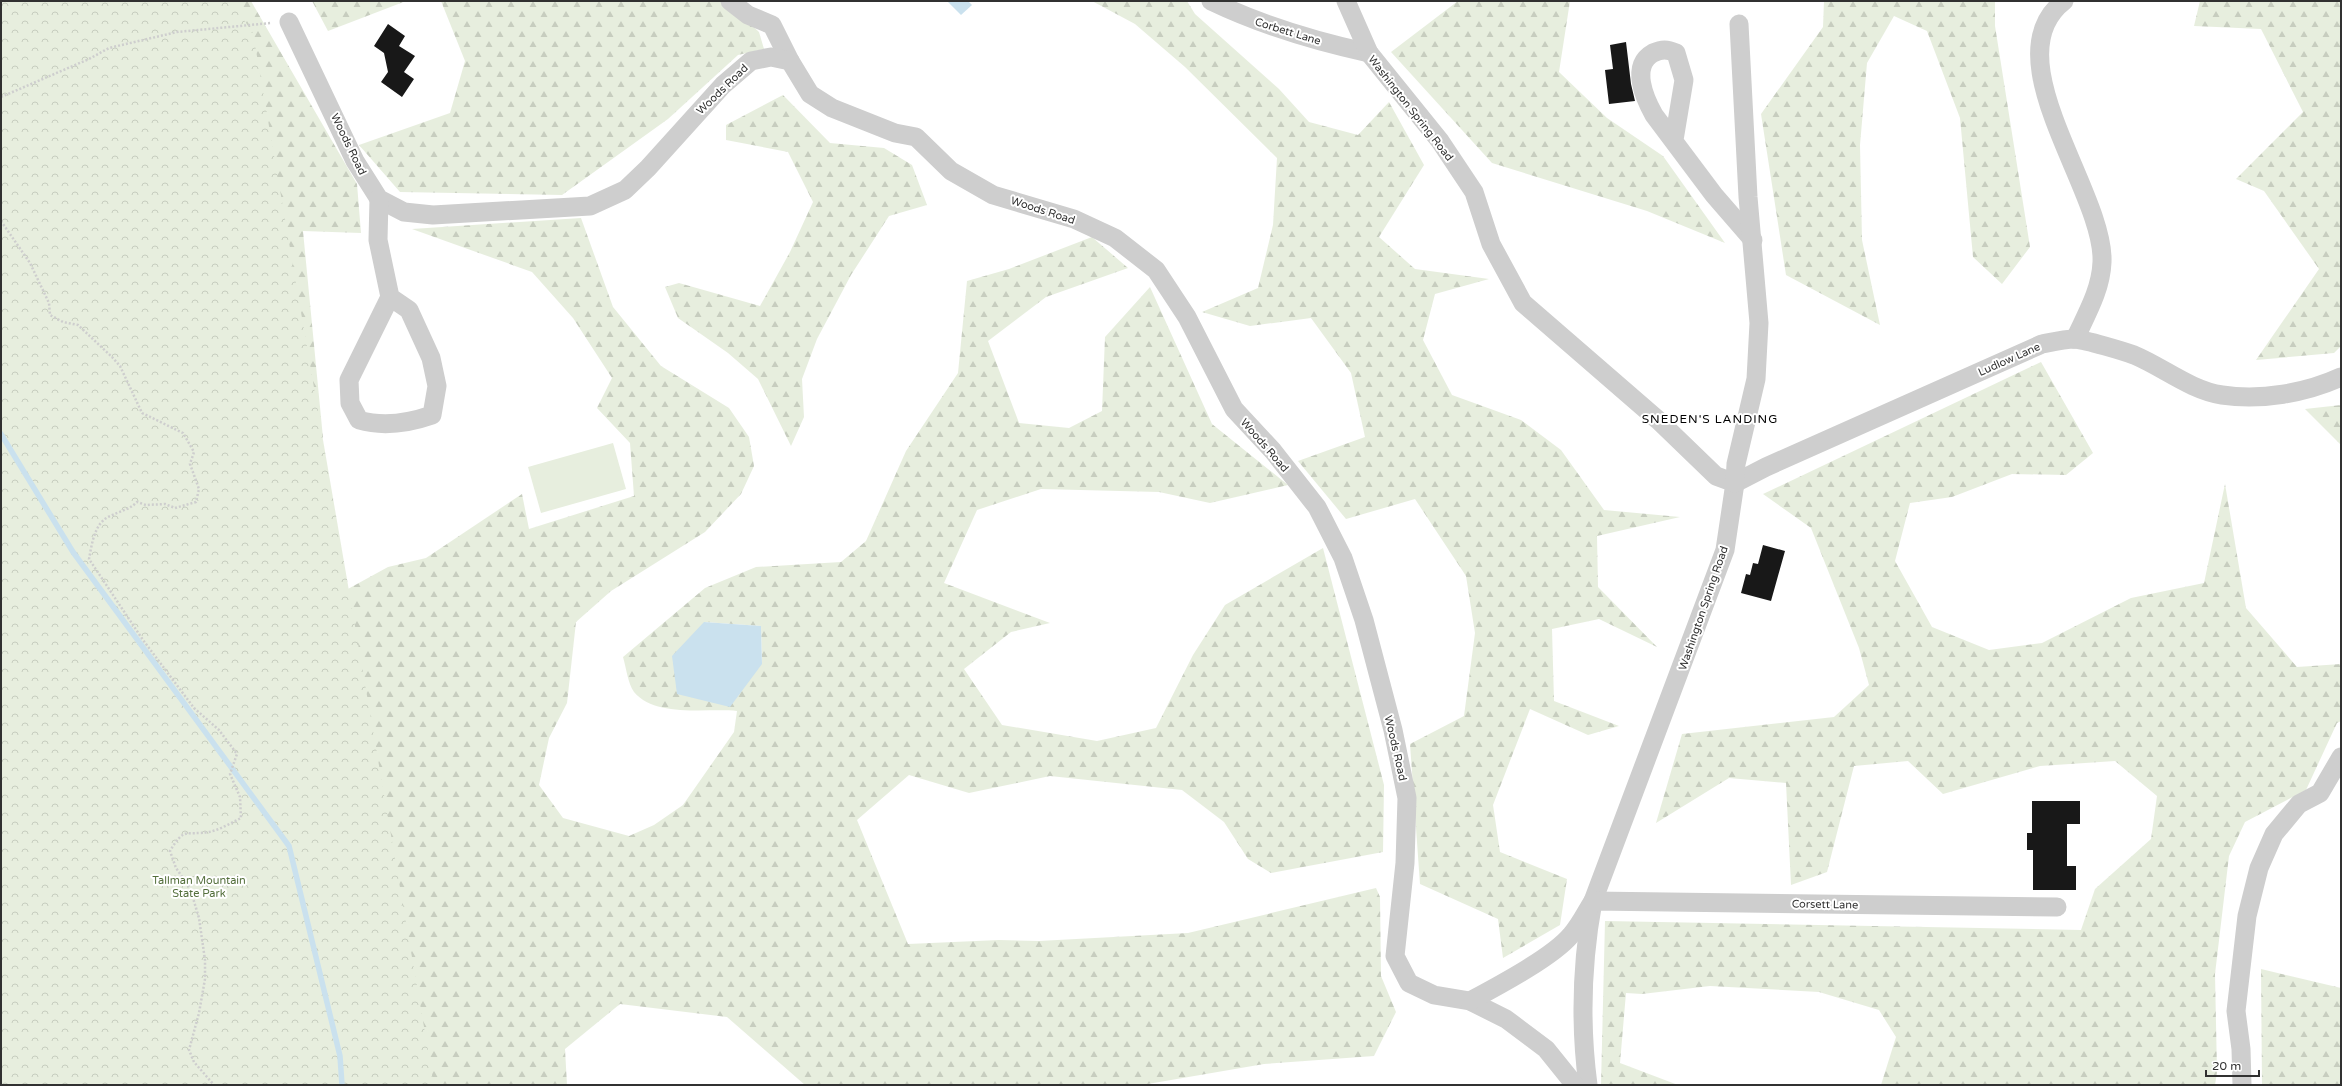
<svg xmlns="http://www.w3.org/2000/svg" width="2342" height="1086" font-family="'Varela Round',sans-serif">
  <defs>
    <pattern id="forest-firs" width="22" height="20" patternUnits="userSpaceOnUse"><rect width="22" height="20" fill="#e7eede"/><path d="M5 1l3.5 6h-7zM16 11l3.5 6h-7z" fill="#c7cdbf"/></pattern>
    <pattern id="park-crowns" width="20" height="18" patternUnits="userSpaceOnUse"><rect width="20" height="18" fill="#e7eede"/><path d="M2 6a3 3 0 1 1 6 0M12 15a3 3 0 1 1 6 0" fill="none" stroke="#c7cdbf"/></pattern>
  </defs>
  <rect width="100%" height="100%" fill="#fff"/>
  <!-- forest -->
  <g fill="url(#forest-firs)" fill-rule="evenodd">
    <path d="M1 1H251L357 184 361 233 303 231 323 438Z"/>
    <path d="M312 1H406L328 31Z"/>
    <path d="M441 1H726L759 32 764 49 738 55 668 119 562 195 400 192 359 145 450 113 465 61Z"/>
    <path d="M1092 1H1187L1195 14 1279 89 1309 122 1358 135 1389 102 1424 165 1379 237 1415 269 1489 279 1435 294 1423 340 1452 395 1521 420 1561 450 1604 510 1680 517 1597 536 1598 587 1657 647 1599 619 1552 629 1554 701 1619 726 1588 735 1530 709 1493 805 1500 852 1567 879 1560 925 1503 958 1498 919 1420 884 1410 744 1464 716 1475 633 1466 576 1415 499 1346 519 1298 461 1365 437 1351 373 1311 318 1250 326 1202 312 1258 288 1273 225 1277 158 1185 67 1135 24Z"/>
    <path d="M1458 1H1570L1559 72 1607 118 1663 156 1725 243 1647 211 1492 163 1391 52Z"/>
    <path d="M1824 1H1995V26L2030 247 2002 284 1973 257 1960 118 1927 31 1894 16 1867 63 1860 145 1862 240 1880 325 1786 275 1761 114 1823 27Z"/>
    <path d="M2200 1H2341V346L2334 353 2256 360 2319 269 2264 191 2236 179 2303 112 2261 29 2194 26Z"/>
    <path d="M783 95 830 143 884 148 912 165 927 205 889 216 851 275 817 339 802 379 804 417 791 446 758 379 728 353 678 318 665 287 679 283 760 306 790 252 813 202 788 152 726 140V125Z"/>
    <path d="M581 218 613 307 661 366 729 408 749 437 754 466 741 494 705 532 611 591 576 622 567 703 549 738 539 785 563 818 629 836 654 825 683 805 734 732 737 711C707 708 656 718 634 692 628 684 626 667 623 657L705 588 756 567 841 562 866 541 906 451 958 373 967 281 1009 269 1092 237 1128 268 1046 297 988 341 1019 423 1069 428 1102 411 1105 337 1150 287 1212 424 1288 485 1210 503 1159 492 1041 489 977 510 944 583 1050 623 1011 632 964 669 1002 725 1097 741 1156 728 1193 655 1225 605 1323 548 1384 785 1383 852 1271 873 1248 859 1224 822 1182 790 1050 776 969 793 909 775 857 820 908 944 999 940 1039 941 1188 933 1376 888 1380 897 1381 976 1396 1012 1374 1056 1264 1064 1142 1085H805L727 1017 620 1004 565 1049 567 1085H418L326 601 388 567 426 558 522 494 529 529 634 496 630 443 597 408 612 378 573 318 532 272 412 229ZM704 622 761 626 762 664Z"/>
    <path d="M2041 362 2093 453 2066 475 2012 474 1952 497 1910 503 1895 561 1932 627 1989 650 2042 643 2131 598 2204 583 2225 484 2246 608 2297 667 2341 664V721L2337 723 2306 790 2245 822 2229 856 2215 974 2217 1072 2215 1085H1881L1896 1037 1879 1010 1819 992 1710 986 1642 994 1626 993 1620 1063 1678 1085H1601L1605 921 2081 930 2095 889 2151 839 2157 796 2115 761 2040 766 1943 794 1908 761 1854 766 1827 872 1791 885 1786 783 1729 778 1656 823 1682 734 1834 717 1869 685 1859 648 1811 528 1763 494Z"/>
    <path d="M2341 405V445L2305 409Z"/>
    <path d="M2261 969 2341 988V1085H2262Z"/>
  </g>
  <!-- park -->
  <path fill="url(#park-crowns)" d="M1 1H231L253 33 434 1085H1Z"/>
  <!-- garden -->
  <path fill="#e7eede" d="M613 443 626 489 541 513 528 467Z"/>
  <!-- water -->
  <g fill="#cae1ee">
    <path d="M947 1H968L972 5 961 15Z"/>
    <path d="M704 622 761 626 762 664 730 707 677 694 672 656Z"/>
  </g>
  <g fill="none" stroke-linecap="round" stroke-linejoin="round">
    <!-- stream -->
    <path stroke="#cae1ee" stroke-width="5.5" d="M1 434 73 552 289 846 340 1056 342 1085"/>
  </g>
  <!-- building -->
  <g fill="#181818">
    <path d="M388 24 405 36 399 46 415 56 404 72 414 79 402 97 381 82 388 72 384 53 374 46Z"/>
    <path d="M1626 42 1631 84 1635 101 1609 104 1605 70 1613 69 1610 45Z"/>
    <path d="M1763 545 1785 551 1771 601 1741 593 1746 574 1750 575 1753 563 1758 564Z"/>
    <path d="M2032 801H2080V824H2067V866H2076V890H2033V850H2027V833H2032Z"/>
  </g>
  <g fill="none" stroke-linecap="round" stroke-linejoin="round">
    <!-- path -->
    <g stroke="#cecece" stroke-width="2.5" stroke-dasharray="2 2" stroke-linecap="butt">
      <path d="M1 97 89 59 109 48 177 32 271 23"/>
      <path d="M1 221 30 263 49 303 50 315 63 322 78 325 112 357 120 366 142 413 183 433 194 452 190 464 199 489 196 502 175 508 165 504 146 505 137 502C129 510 120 511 110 516 94 523 92 544 89 559L143 640 194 708 219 730 237 754 230 774 240 797 241 818C231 823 219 830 209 832 185 836 185 826 170 851L176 868 190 888 199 918 205 960V979L199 1013 189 1050 194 1062 214 1085"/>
    </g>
    <!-- minor -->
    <g stroke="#cecece" stroke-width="19">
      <path d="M730 1 748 15 772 25 790 61"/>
      <path d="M1211 1C1261 25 1314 41 1369 53"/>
      <path d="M1346 1 1369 53 1440 141 1474 192 1491 244 1523 303 1658 420 1716 476 1735 483 1725 550 1593 901C1582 961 1580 1025 1588 1085"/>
      <path d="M2064 1C1991 57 2105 192 2102 262 2101 290 2086 315 2075 339"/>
      <path d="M289 22 355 161 379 199 404 212 433 215 590 206 625 190 648 168 723 85 751 61 771 57 790 61 810 94 832 108 895 133 916 137 951 171 993 195 1074 219 1115 238 1156 270 1187 317 1234 409 1273 451 1317 507 1343 558 1364 620 1393 730 1407 798 1405 863 1395 956 1409 983 1434 995 1470 1001 1506 1019 1546 1049 1575 1085"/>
      <path d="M1674 140 1684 80 1676 53C1667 49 1662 49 1653 53 1630 66 1645 99 1654 115L1714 195 1753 240"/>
      <path d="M379 199 378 240 390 297 349 380 350 403 359 420C383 427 409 423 432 415L437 386 431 358 409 310 390 297"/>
      <path d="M1735 483 1766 467 2042 344C2052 342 2065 339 2075 339 2086 340 2123 351 2134 355 2163 367 2190 390 2222 395 2261 401 2306 393 2341 377"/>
      <path d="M1735 483 1736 464 1756 379 1759 323 1748 197 1739 24"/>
      <path d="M1470 1001C1496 987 1553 957 1571 935 1580 925 1586 912 1593 901L2057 907"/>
      <path d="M2242 1085 2241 1049 2236 1011 2247 916 2259 868 2274 834 2299 804 2320 793 2341 757"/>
    </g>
  </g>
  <g text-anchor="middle" stroke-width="4" stroke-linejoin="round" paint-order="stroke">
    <!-- street labels -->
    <g font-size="11" fill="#313131" stroke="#fff">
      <text transform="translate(1288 31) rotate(17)" y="4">Corbett Lane</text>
      <text transform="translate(722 89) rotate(-44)" y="4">Woods Road</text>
      <text transform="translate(1411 108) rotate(52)" y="4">Washington Spring Road</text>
      <text transform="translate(349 144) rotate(64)" y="4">Woods Road</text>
      <text transform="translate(1043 210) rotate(18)" y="4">Woods Road</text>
      <text transform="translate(2009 359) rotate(-24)" y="4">Ludlow Lane</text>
      <text transform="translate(1265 445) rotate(49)" y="4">Woods Road</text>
      <text transform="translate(1703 608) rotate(-71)" y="4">Washington Spring Road</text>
      <text transform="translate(1396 748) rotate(77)" y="4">Woods Road</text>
      <text transform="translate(1825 904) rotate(1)" y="4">Corsett Lane</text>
    </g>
    <!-- park labels -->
    <g font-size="11" fill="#546f3c" stroke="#fff">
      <text x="199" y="884">Tallman Mountain<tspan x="199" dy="13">State Park</tspan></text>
    </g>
    <!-- neighbourhood labels -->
    <g font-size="12" letter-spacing="1" fill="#000" stroke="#fff">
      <text x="1710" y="423">SNEDEN'S LANDING</text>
    </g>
  </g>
  <!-- border -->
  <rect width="2342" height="1086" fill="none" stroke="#313131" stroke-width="4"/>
  <!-- scale -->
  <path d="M2206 1070v6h53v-6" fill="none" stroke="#313131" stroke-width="2"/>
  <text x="2212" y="1070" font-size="12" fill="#313131" stroke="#ffffff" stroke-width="3" paint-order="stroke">20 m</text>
</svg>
